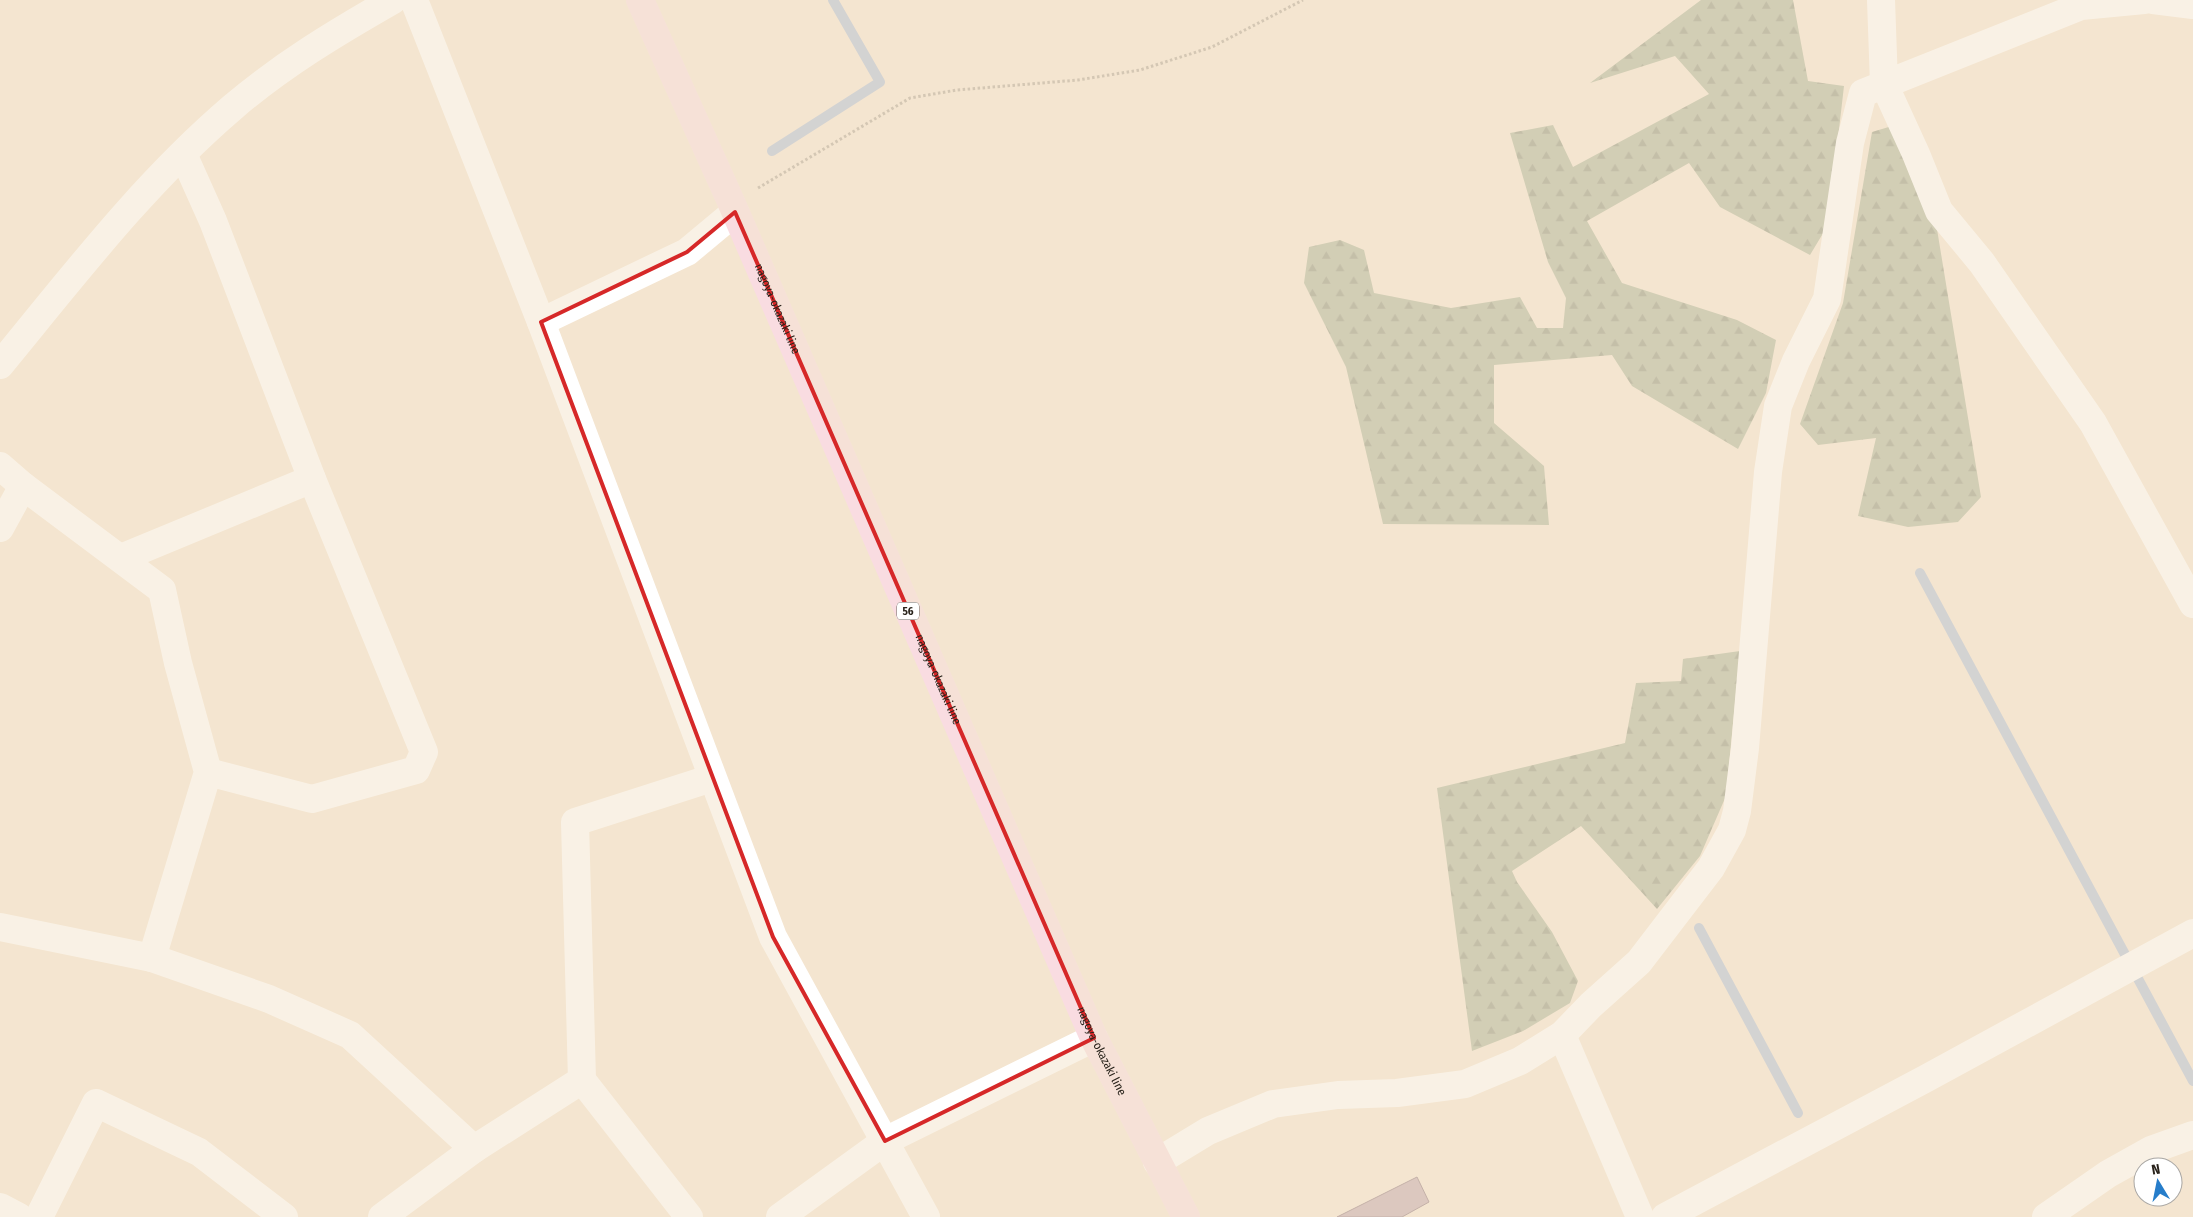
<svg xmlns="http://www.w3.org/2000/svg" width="2193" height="1217" font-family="'Fira Sans Condensed',sans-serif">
  <defs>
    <pattern id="forest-firs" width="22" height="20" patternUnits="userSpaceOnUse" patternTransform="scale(1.25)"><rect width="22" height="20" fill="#a9b195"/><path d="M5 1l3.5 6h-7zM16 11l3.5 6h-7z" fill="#8a9079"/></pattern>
  </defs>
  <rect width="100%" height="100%" fill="#f4e5d0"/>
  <!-- forest -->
  <g fill="url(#forest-firs)">
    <path d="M1701 0H1793L1808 81 1844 86 1828 225 1810 255 1720 207 1689 163 1587 221 1622 283 1737 320 1776 340 1766 393 1738 449 1632 386 1612 355 1494 365V423L1544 466 1549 525 1383 524 1346 367 1304 283 1309 247 1340 240 1364 250 1374 293 1451 308 1520 297 1537 328H1563L1566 298 1548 262 1510 133 1553 125 1573 167 1709 94 1675 56 1590 83Z"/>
    <path d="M1892 126 1936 223 1981 497 1958 522 1908 527 1858 516 1876 438 1818 445 1800 424 1843 303 1872 132Z"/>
    <path d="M1740 651 1726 796 1700 856 1657 909 1581 826 1512 871 1517 882 1552 932 1578 981 1570 1003 1523 1031 1472 1051 1437 788 1625 743 1636 683 1681 681 1683 659Z"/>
  </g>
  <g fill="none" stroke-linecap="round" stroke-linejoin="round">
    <!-- stream -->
    <g stroke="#acbcd5" stroke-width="10">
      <path d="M772 151 880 82 833 0"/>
      <path d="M1920 573 2193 1081"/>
      <path d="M1699 928 1798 1113"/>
    </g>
  </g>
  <!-- building -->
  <path fill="#bfa4ab" stroke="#8a7178" d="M1417 1177 1429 1202 1402 1217H1337Z"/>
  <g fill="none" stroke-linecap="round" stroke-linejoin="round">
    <!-- path -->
    <path stroke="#aea292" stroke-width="3" stroke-dasharray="2.5 2.5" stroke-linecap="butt" d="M758 188 910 98 957 90 1078 80 1140 70 1212 47 1303 0"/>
    <!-- minor -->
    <g stroke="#fff" stroke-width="28">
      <path d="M414 0 541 322 773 937 926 1217"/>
      <path d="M1881 0 1884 84 1916 154 1939 211 1982 263 2093 423 2193 604"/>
      <path d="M2153 0 2193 5"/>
      <path d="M183 154 213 221 312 479 424 752 416 770 312 799 208 772"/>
      <path d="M541 322 687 252 735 212"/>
      <path d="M0 365C74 275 144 183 233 107 282 65 337 32 393 0"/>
      <path d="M0 466 23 486 162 590 178 663 208 772 152 958"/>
      <path d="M0 528 23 486"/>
      <path d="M121 558 312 479"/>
      <path d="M0 927 152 958 269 999 350 1035 474 1149"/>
      <path d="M1562 1035 1640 1217"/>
      <path d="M1157 1162 1208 1131 1273 1104 1338 1095 1397 1093 1465 1084 1520 1061 1562 1035 1591 1005 1639 962 1711 868 1732 830 1737 811 1745 748 1768 472 1778 406 1796 361 1827 299 1850 143 1863 93 2081 6 2144 0"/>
      <path d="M0 1207 19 1217"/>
      <path d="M39 1217 96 1103 199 1152 284 1217"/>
      <path d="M382 1217 474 1149 582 1080"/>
      <path d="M689 1217 582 1080 575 822 712 778"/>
      <path d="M780 1217 885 1141 1094 1038"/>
      <path d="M1665 1217 1925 1079 2193 933"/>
      <path d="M2046 1217 2108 1174 2151 1150 2193 1135"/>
    </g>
    <!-- major -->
    <path stroke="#f9dce1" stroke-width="28" id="s1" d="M640 0 732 204 1094 1038 1186 1217"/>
  </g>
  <!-- marked area -->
  <path d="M0 0H2193V1217H0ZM735 212 1094 1038 885 1141 773 937 541 322 687 252Z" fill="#f4e5d0" fill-opacity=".55" fill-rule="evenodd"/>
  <path fill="none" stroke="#d62828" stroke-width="4" stroke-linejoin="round" d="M735 212 1094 1038 885 1141 773 937 541 322 687 252Z"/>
  <g text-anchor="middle" stroke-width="5" stroke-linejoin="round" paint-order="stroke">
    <!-- shield labels -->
    <rect fill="#fff" stroke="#69655f" stroke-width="1" x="897" y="602.5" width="22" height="17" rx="4"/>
    <g font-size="11" font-weight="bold" fill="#29231b">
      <text x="908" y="615">56</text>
    </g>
    <!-- street labels -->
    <g font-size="12" fill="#29231b" stroke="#fff">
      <text dy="4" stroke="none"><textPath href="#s1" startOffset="338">nagoya-okazaki line</textPath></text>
      <text dy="4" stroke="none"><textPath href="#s1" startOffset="742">nagoya-okazaki line</textPath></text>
      <text dy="4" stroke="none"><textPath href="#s1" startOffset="1148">nagoya-okazaki line</textPath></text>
    </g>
  </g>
  <!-- north arrow -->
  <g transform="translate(2158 1182) rotate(350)"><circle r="24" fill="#ffffff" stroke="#a9a7a4"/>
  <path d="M0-4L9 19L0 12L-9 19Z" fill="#267dca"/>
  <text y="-8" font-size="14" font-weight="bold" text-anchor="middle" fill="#29231b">N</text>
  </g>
</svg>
